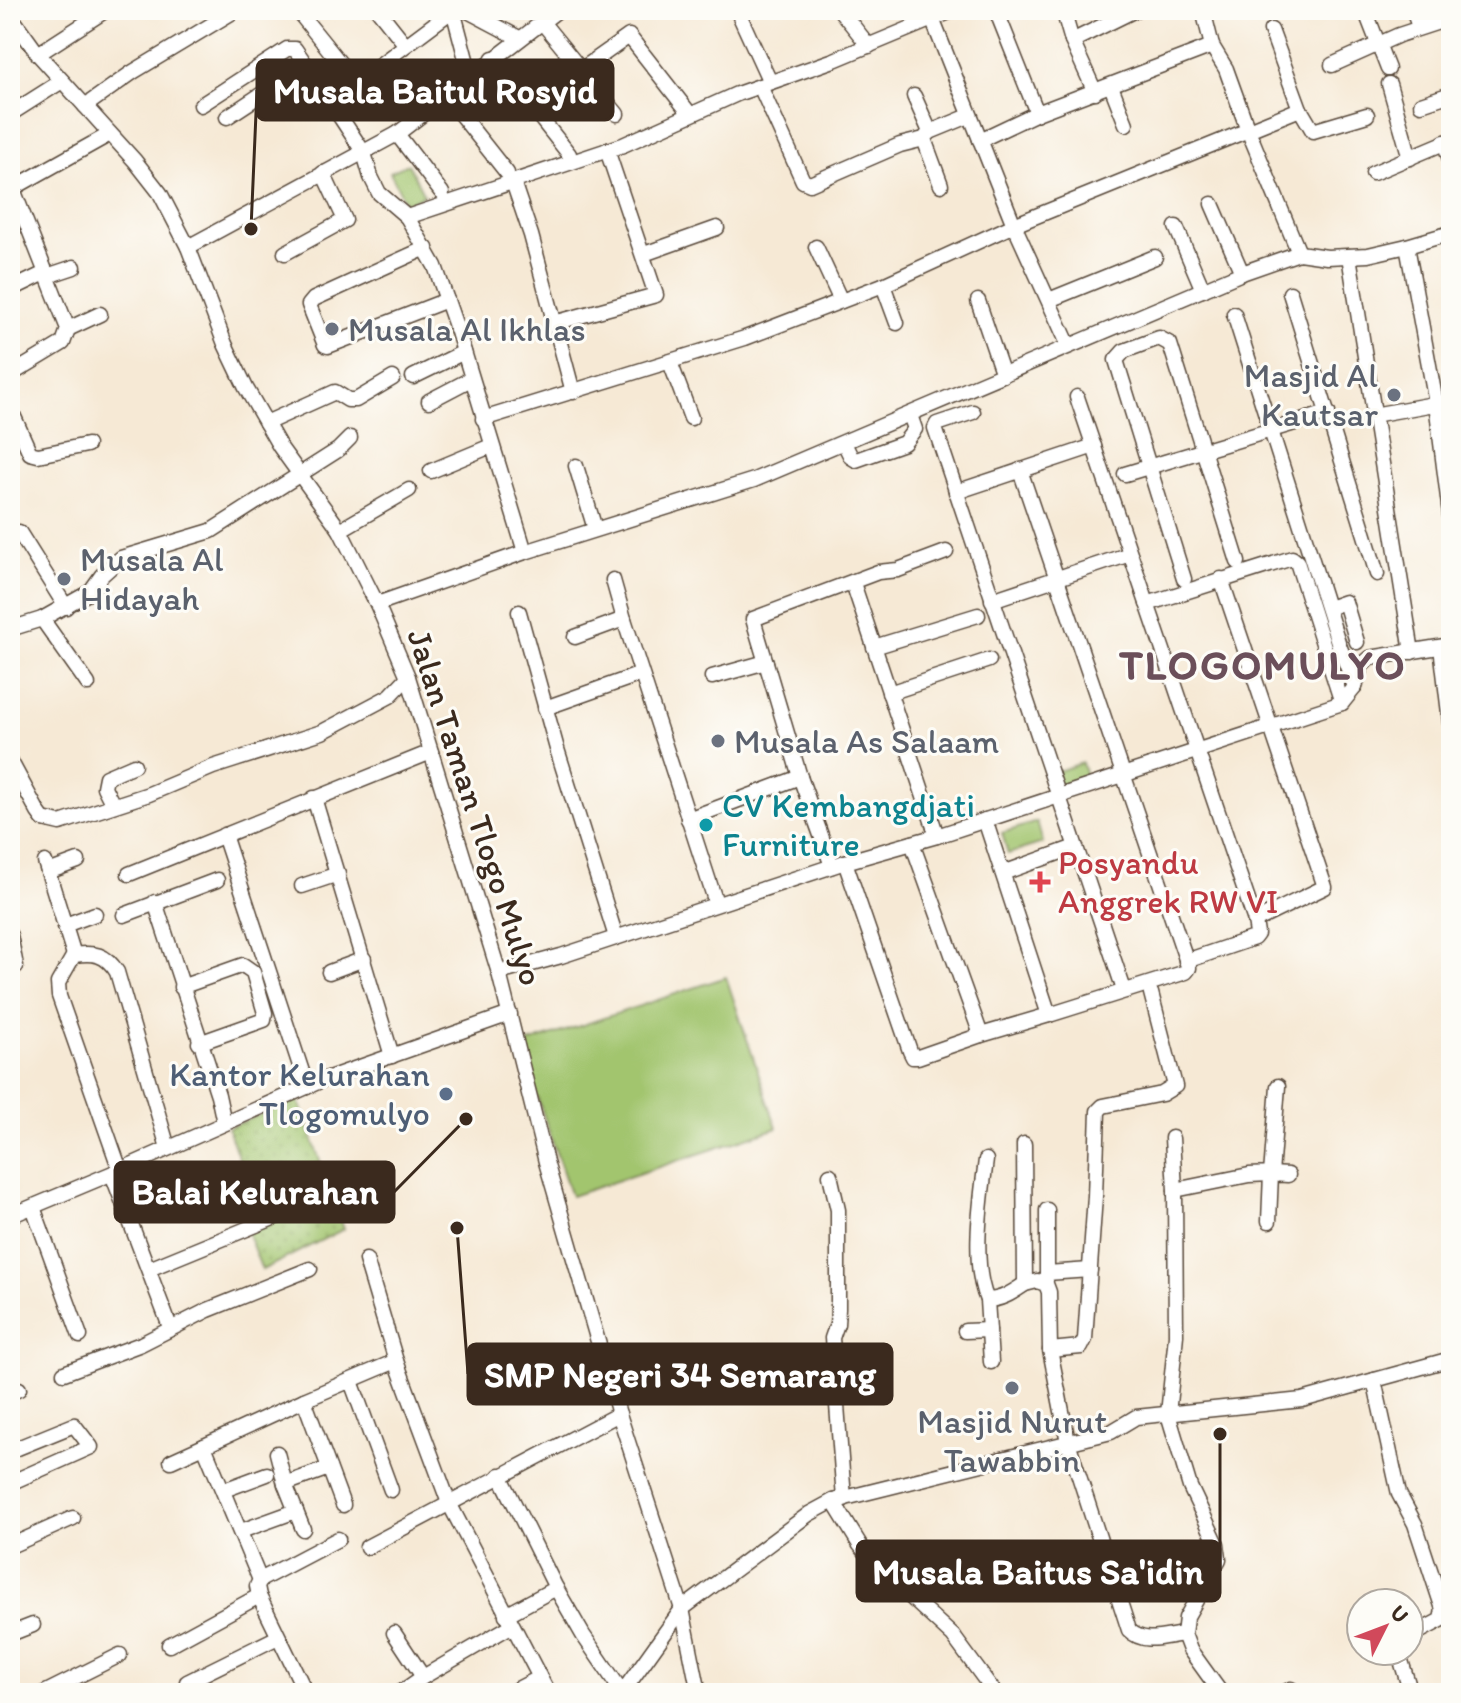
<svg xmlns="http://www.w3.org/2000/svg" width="1461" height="1703" font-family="Itim,sans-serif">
  <defs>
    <pattern id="grass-dots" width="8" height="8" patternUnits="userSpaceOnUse" patternTransform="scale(2)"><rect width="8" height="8" fill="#a2c56e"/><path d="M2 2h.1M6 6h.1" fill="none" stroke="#8ca95f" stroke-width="1.8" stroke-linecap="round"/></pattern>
  </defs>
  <rect width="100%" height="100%" fill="#fdfcf7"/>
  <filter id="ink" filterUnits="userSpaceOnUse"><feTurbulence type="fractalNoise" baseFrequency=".0125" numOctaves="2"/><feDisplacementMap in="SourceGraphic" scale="16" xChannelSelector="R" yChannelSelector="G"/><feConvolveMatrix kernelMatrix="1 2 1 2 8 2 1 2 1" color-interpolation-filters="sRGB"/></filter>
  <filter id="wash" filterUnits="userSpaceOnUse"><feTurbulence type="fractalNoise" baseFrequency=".006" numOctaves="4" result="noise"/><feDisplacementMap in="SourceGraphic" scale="32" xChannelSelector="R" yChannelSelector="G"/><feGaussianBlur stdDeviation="1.8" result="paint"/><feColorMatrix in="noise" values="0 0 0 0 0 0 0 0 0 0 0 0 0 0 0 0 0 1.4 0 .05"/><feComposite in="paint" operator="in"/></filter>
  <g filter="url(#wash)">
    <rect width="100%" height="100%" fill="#f6e9d5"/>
    <!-- grass -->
    <path fill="url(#grass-dots)" stroke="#6e7846" stroke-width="2" d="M298 1098 344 1229 262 1270 247 1232 263 1227 228 1128Z"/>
    <!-- garden -->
    <g fill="#a2c56e" stroke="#6e7846" stroke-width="2">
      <path d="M408 164 424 195 406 204 390 172Z"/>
      <path d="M1082 763 1087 779 1060 787 1055 772Z"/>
      <path d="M1037 822 1043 843 1008 854 1002 833Z"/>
      <path d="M726 977 777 1128 571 1196 520 1046Z"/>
    </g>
  </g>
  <g filter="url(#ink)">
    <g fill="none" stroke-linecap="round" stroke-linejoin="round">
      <!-- minor casing -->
      <g stroke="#574739" stroke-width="17">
        <g id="minor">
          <path d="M297 10 356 83"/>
          <path d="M378 10 405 44"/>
          <path d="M453 10 471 78"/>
          <path d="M466 10 519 38"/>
          <path d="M737 10 770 82"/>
          <path d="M840 10 869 46"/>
          <path d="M925 10 933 21 1014 225 1069 346"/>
          <path d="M996 10 1037 113"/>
          <path d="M1063 10 1072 41 1095 92"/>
          <path d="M1206 10 1204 14 1212 46"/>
          <path d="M1365 10 1388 69"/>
          <path d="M1413 10 1419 27"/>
          <path d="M10 15 38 54 135 161 160 193 188 247 225 344 246 388 280 447 340 530 377 604 408 677 499 973 546 1162 619 1414 682 1609 699 1693"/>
          <path d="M542 22 617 114"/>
          <path d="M1271 30 1300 109"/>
          <path d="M1072 41 1135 10"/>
          <path d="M38 54 106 10"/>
          <path d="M493 58 569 154"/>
          <path d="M1332 65 1399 35 1451 18"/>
          <path d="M581 70 629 36 690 114"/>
          <path d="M1389 84 1410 158"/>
          <path d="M760 86 803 181 810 184 900 145 924 139 930 132 969 116"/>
          <path d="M1111 86 1126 124"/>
          <path d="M446 96 507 173"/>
          <path d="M914 96 930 132"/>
          <path d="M330 102 453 10"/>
          <path d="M1421 104 1451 94"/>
          <path d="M201 105 287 49H295L306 65"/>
          <path d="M85 106 133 72 236 10"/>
          <path d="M10 114 62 81"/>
          <path d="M227 117 306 65 364 153 371 177 379 193 407 217 435 266 458 332 525 552"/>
          <path d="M397 134 442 193"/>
          <path d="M924 139 941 185"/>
          <path d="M980 140 1037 113 1212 46 1226 69 1248 130 1299 253"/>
          <path d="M1444 142 1451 162"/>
          <path d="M1373 173 1451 140"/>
          <path d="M513 182 531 235 573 392"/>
          <path d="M10 190 110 134"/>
          <path d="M1212 204 1242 273"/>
          <path d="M407 217 623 145 737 94 834 60 954 10"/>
          <path d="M1176 227 1203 290"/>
          <path d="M1407 246 1436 403 1451 522"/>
          <path d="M188 247 397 134 558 10"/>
          <path d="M816 247 841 301"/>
          <path d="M426 248 314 299 309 305 325 345 328 346 447 300"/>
          <path d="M285 253 345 220 323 173"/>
          <path d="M644 254 717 228"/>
          <path d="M1349 256 1412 652"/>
          <path d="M47 276 74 267"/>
          <path d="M10 290 45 273"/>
          <path d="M1290 293 1377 574"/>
          <path d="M1049 300 1155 257"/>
          <path d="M978 301 1003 375"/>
          <path d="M1234 314 1339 645 1355 687"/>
          <path d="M554 323 656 295 607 150"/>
          <path d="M897 323 883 285 1014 225 1300 109 1313 131 1367 115"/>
          <path d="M68 329 100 314"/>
          <path d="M670 362 691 418"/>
          <path d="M10 375 63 343 68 329 13 189"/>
          <path d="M413 377 464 352"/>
          <path d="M1077 397 1255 921 1257 934 1254 938 1186 961"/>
          <path d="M429 401 471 379"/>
          <path d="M10 408 30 453 38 455 87 445"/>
          <path d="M973 412 937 424 935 428 1124 990"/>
          <path d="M1373 415 1451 401"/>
          <path d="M483 419 745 338 883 285"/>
          <path d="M266 423 335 392 348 400H356L393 378"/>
          <path d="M844 443 851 457 856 460 904 443 915 429 910 415"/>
          <path d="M576 466 595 529"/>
          <path d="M1020 470 1189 968 1186 972 1049 1015"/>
          <path d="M431 471 491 446"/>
          <path d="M1125 474 1328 413"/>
          <path d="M956 492 1094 446"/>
          <path d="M340 530 409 490"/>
          <path d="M19 532 66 607"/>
          <path d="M1184 579 1116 360 1124 351 1159 338 1170 344 1238 562"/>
          <path d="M1221 579 1325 887 1255 921"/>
          <path d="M613 580 624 619 716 903"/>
          <path d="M853 583 937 836"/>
          <path d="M992 600 1130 554"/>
          <path d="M377 604 525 552 754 480 1242 273 1299 253 1327 257 1368 255 1407 246 1451 233"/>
          <path d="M1147 604 1292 558 1297 562 1342 703"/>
          <path d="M1328 608 1345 602 1357 642"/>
          <path d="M519 612 557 749 616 937"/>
          <path d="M42 619 88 684"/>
          <path d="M10 629 42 619 90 592 102 575 121 558 211 531 338 450 350 438"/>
          <path d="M575 637 624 619"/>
          <path d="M874 647 978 615"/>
          <path d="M1441 647 1451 730"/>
          <path d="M712 677 766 662"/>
          <path d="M889 693 989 660"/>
          <path d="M545 708 641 674"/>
          <path d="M10 760 38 812 43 819 60 823 149 794 213 767 322 732 390 696 408 677"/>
          <path d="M314 798 392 1056"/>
          <path d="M113 805 104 787 106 777 134 765"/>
          <path d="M688 819 800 777"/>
          <path d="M224 835 307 1087"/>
          <path d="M912 843 981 1035"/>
          <path d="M45 862 74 955"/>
          <path d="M845 862 910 1051 913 1057H918L981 1035 1049 1015 985 820"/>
          <path d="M832 866 800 777 753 619 878 572 898 570 946 552"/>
          <path d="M48 872 78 861"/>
          <path d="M1003 873 1075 847"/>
          <path d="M129 874 431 752"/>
          <path d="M302 886 338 874"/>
          <path d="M155 902 218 1095 224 1123"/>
          <path d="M124 915 217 880"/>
          <path d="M65 925 95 914"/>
          <path d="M10 935 16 966 10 970"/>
          <path d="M329 972 364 959"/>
          <path d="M499 973 561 956 845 862 937 836 1342 703 1355 687 1361 666 1370 658 1451 645"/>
          <path d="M181 987 243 965 253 972 265 1013 264 1020 199 1043"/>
          <path d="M1172 1138 1175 1190 1176 1335 1168 1414 1190 1487 1217 1544 1219 1559 1186 1618 1184 1634 1190 1650 1221 1693"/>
          <path d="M1024 1144 1025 1284 1037 1281 1046 1284 1049 1292 1050 1350 1068 1442 1129 1630C1144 1645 1165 1636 1184 1634"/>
          <path d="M986 1160C981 1199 971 1265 987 1300 1002 1300 1013 1292 1025 1284"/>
          <path d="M120 1170 59 996 58 983 74 955C94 952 106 954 117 972L168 1148"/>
          <path d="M112 1174 170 1327"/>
          <path d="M830 1175 838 1210V1309L837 1324 832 1338 844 1499"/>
          <path d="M1175 1190 1249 1175 1271 1174 1278 1086"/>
          <path d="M33 1207 80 1336"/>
          <path d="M10 1216 120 1170 320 1081 510 1014"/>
          <path d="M1269 1221 1271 1174 1288 1175"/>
          <path d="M366 1260 396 1361"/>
          <path d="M149 1269 300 1207"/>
          <path d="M1047 1273V1210"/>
          <path d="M1046 1280 1047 1273 1090 1270"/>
          <path d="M987 1300 991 1362"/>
          <path d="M965 1331 989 1330"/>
          <path d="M1050 1350 1081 1347 1085 1339 1095 1196 1098 1111 1103 1106 1162 1094 1175 1086 1151 993"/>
          <path d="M64 1373 141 1344 208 1310 310 1269"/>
          <path d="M1374 1380 1399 1494 1415 1524 1443 1609 1441 1620 1409 1637"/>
          <path d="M351 1381 391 1490"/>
          <path d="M10 1393 19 1389"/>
          <path d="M304 1400 204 1446 260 1580 338 1539"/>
          <path d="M10 1451 74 1425 91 1447 10 1483"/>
          <path d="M277 1453 285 1484 303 1529"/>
          <path d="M171 1461 204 1446"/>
          <path d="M500 1475 556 1588 583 1635 622 1692"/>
          <path d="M285 1484 329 1468"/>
          <path d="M224 1490 267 1474"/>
          <path d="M833 1501 860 1545 877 1566 953 1636 995 1693"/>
          <path d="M343 1505 304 1400 396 1361 449 1503 548 1693"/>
          <path d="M241 1531 296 1511"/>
          <path d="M10 1546 73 1518"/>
          <path d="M367 1547 619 1414"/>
          <path d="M908 1595 956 1562"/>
          <path d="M259 1596 306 1693"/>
          <path d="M506 1615 556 1588"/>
          <path d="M394 1633 423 1677 511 1626"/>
          <path d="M10 1634 33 1625"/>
          <path d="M169 1645 259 1596 257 1586 260 1580"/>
          <path d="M1398 1651 1411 1693"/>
          <path d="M187 1682 278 1637"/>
          <path d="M44 1693 120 1655"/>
          <path d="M400 1693 423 1677"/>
          <path d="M510 1693 539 1678"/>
          <path d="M622 1693 682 1609 809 1514 833 1501 1111 1432 1136 1417 1302 1400 1451 1359"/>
          <path d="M1283 1693 1291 1689"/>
        </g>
      </g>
      <!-- minor -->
      <use href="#minor" stroke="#fff" stroke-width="14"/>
    </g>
  </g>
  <!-- markers -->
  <g fill="#6b7280" stroke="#fdfcf7" stroke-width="3">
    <circle cx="332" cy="329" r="8"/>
    <circle cx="1394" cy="395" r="8"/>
    <circle cx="64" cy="579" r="8"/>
    <circle cx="718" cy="741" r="8"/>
    <circle cx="1012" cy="1388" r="8"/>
  </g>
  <circle fill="#0f9aa8" stroke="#fdfcf7" stroke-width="3" cx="706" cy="825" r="8"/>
  <path fill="#e0444e" stroke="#fdfcf7" stroke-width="3" d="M1036 870h8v8h8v8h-8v8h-8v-8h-8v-8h8z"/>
  <circle fill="#5c6f8a" stroke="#fdfcf7" stroke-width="3" cx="446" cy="1094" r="8"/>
  <g text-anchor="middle" stroke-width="6" stroke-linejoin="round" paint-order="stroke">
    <!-- worship labels -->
    <g font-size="34" fill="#5b616d" stroke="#fdfcf7" text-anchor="start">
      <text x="348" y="341">Musala Al Ikhlas</text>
      <text x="1378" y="387" text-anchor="end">Masjid Al<tspan x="1378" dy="39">Kautsar</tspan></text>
      <text x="80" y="571">Musala Al<tspan x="80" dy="39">Hidayah</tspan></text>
      <text x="734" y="753">Musala As Salaam</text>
      <text x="1012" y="1433" text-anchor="middle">Masjid Nurut<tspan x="1012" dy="39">Tawabbin</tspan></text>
    </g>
    <!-- culture labels -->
    <g font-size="34" fill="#0d838f" stroke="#fdfcf7" text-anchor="start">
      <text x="722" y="817">CV Kembangdjati<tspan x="722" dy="39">Furniture</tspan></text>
    </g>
    <!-- street labels -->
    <g font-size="34" fill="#3b2a1e" stroke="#fdfcf7">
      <text transform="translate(476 807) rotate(72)" y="12">Jalan Taman Tlogo Mulyo</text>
    </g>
    <!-- health labels -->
    <g font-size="34" fill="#be3a42" stroke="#fdfcf7" text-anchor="start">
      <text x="1058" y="874">Posyandu<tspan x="1058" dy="39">Anggrek RW VI</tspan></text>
    </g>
    <!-- service labels -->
    <g font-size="34" fill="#4e5e75" stroke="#fdfcf7" text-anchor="end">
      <text x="430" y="1086">Kantor Kelurahan<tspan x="430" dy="39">Tlogomulyo</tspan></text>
    </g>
    <!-- district labels -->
    <g font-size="42" font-weight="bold" letter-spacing="2" fill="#6b4f5a" stroke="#fdfcf7">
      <text x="1263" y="679">TLOGOMULYO</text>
    </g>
  </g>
  <!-- callouts -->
  <path fill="none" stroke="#3b2a1e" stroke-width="3" d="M251 229L257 90M466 1119L394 1192M457 1228L468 1374M1220 1434L1220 1571"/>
  <g fill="#3b2a1e" stroke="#fdfcf7" stroke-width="3">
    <circle cx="251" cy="229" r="8"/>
    <circle cx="466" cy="1119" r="8"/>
    <circle cx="457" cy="1228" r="8"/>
    <circle cx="1220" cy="1434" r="8"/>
  </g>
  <g fill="#3b2a1e" stroke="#3b2a1e" stroke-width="3">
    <rect x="257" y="60" width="356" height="60" rx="8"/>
    <rect x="115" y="1162" width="279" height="60" rx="8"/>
    <rect x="468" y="1344" width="424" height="60" rx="8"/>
    <rect x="857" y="1541" width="363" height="60" rx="8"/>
  </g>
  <g font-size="36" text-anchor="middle" font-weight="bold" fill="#fff">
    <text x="435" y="103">Musala Baitul Rosyid</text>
    <text x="255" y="1204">Balai Kelurahan</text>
    <text x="680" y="1387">SMP Negeri 34 Semarang</text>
    <text x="1038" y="1584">Musala Baitus Sa'idin</text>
  </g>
  <!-- margin -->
  <rect width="1461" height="1703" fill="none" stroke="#fdfcf7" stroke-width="40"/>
  <!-- north arrow -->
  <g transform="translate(1385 1627) rotate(48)"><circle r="38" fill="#fdfcf7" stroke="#afa8a0" stroke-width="2"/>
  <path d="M0-6L14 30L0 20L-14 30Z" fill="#d1495b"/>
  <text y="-12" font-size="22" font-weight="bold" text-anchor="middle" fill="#3b2a1e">U</text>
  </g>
</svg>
